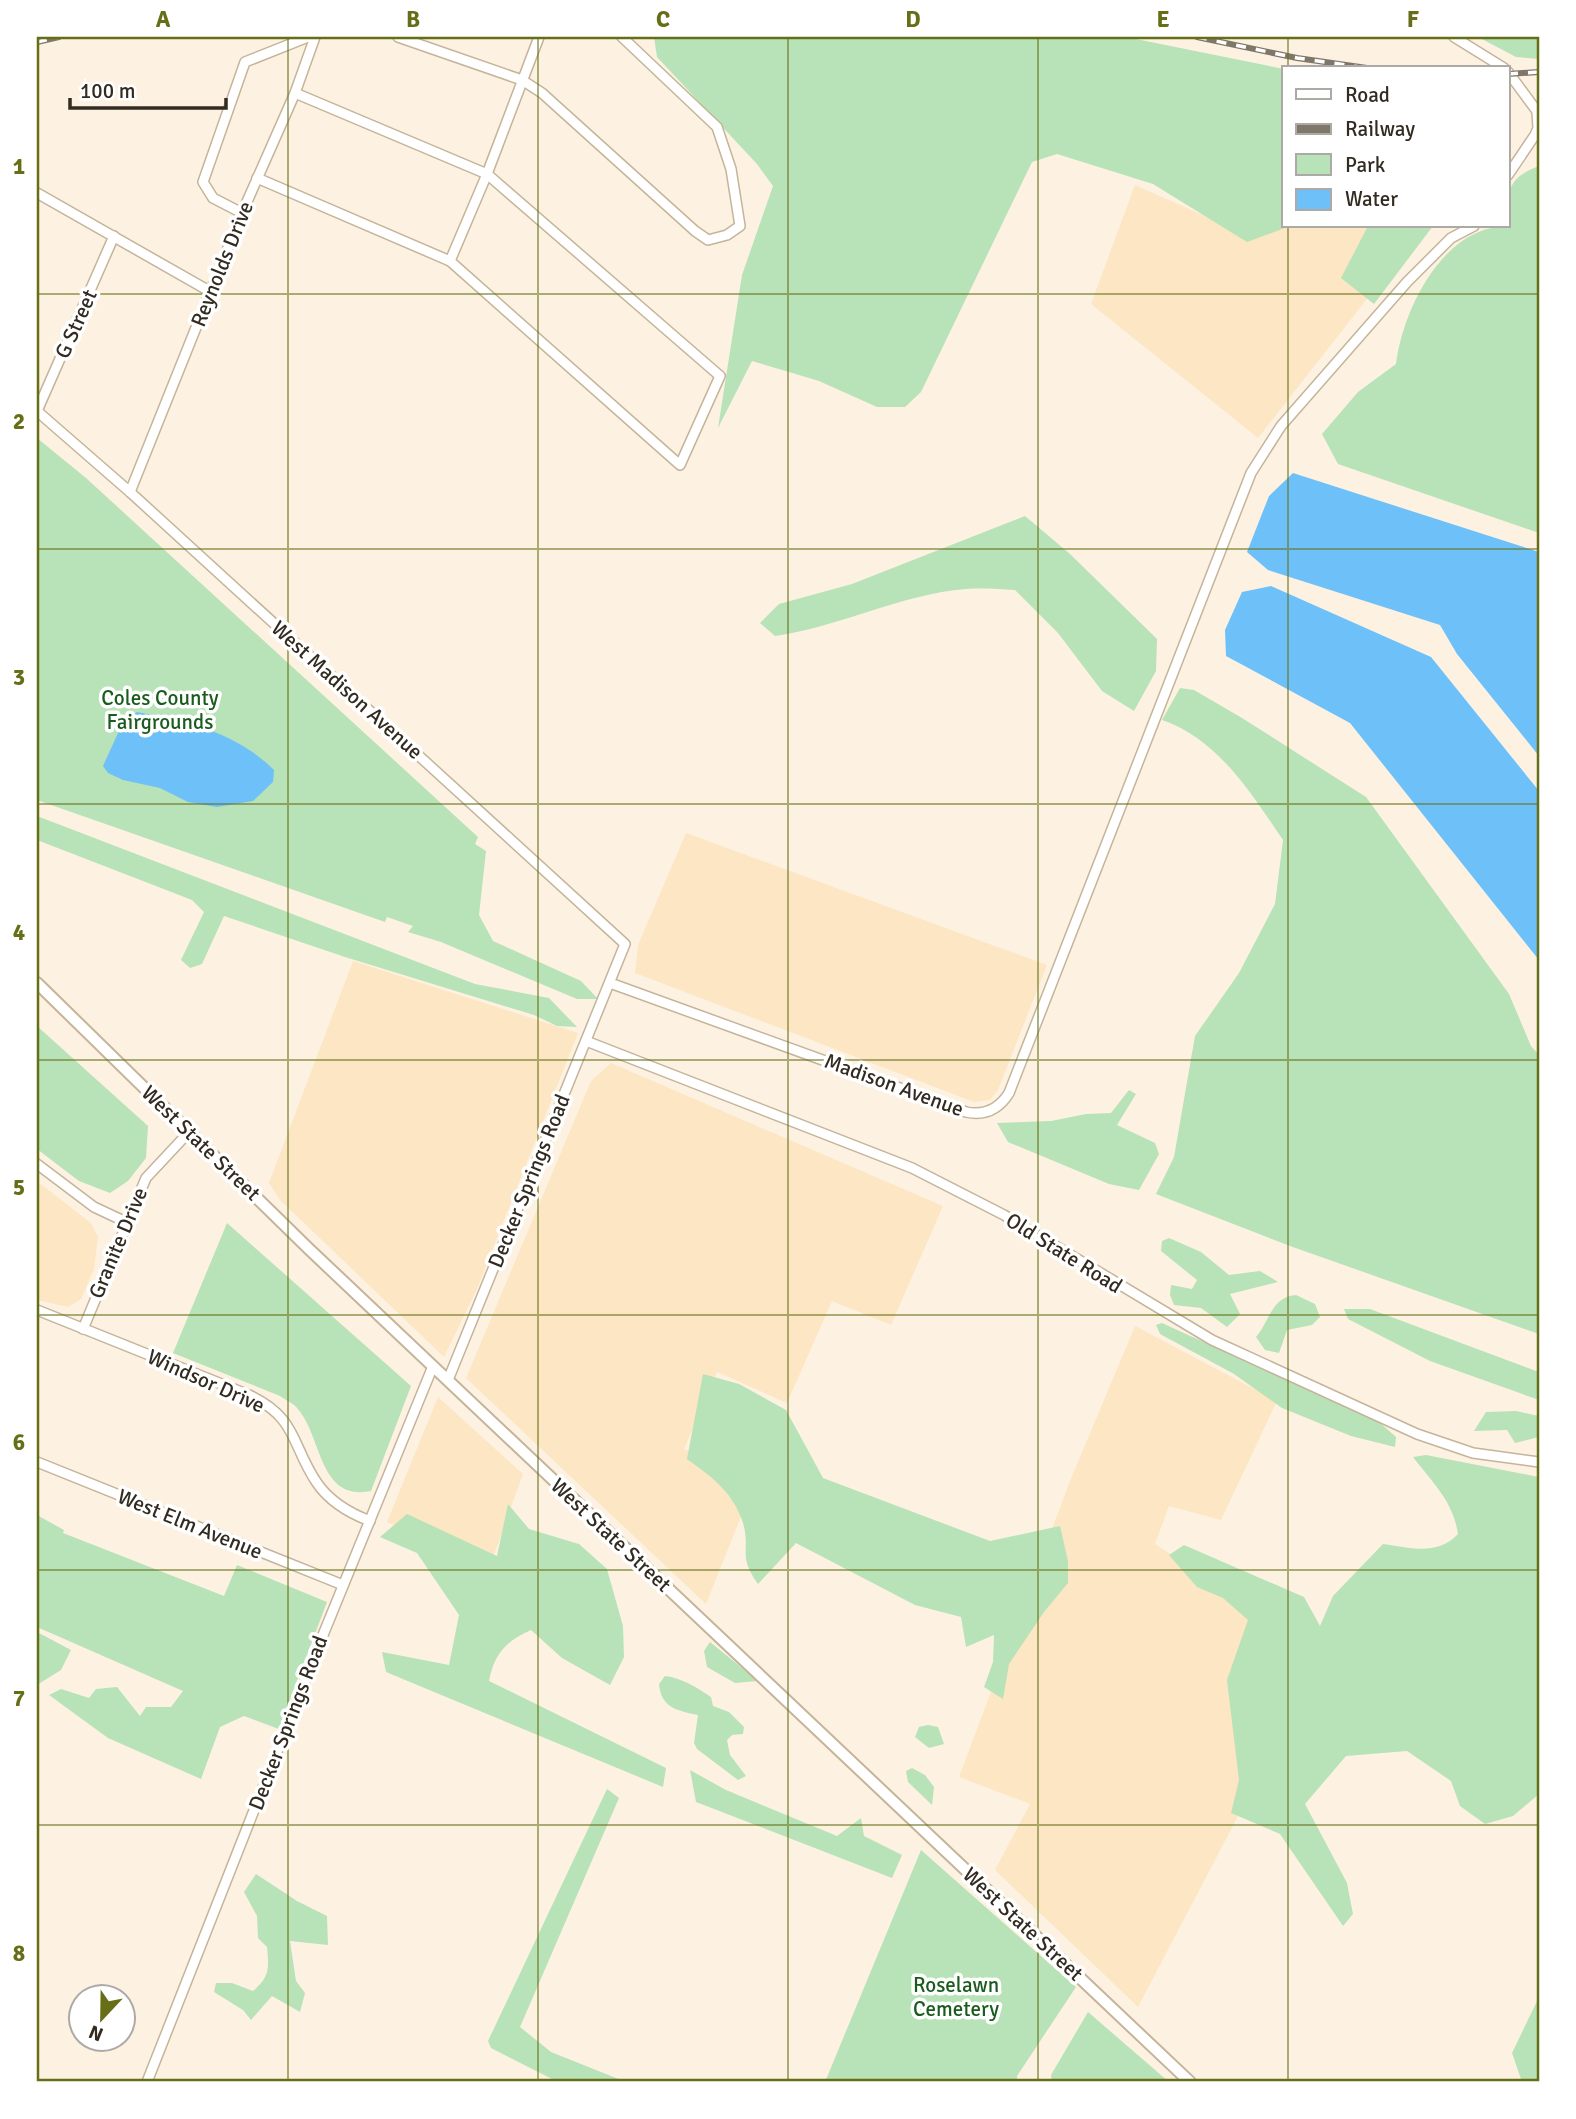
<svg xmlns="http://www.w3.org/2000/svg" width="1576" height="2119" font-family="Signika,sans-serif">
  <rect width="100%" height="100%" fill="#fdf2e2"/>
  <!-- built -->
  <g fill="#fce6c3">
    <path d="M1135 185 1250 236 1284 226H1393L1413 240 1258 438 1091 304Z"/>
    <path d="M686 833 1047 965 998 1090 990 1100 974 1102 635 973 638 945Z"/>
    <path d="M353 961 578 1033 477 1289 444 1357 280 1200 269 1183Z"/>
    <path d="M611 1063 943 1206 891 1325 832 1301 787 1403 717 1372 684 1449 756 1479 706 1604 466 1378 591 1081Z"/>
    <path d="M37 1181 91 1223 98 1237 94 1269 81 1299 68 1307 37 1300Z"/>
    <path d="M1135 1326 1277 1401 1221 1520 1169 1506 1155 1544 1278 1623 1258 1778 1138 2007 995 1870 1030 1804 959 1777 1070 1481Z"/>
    <path d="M438 1397 523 1474 490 1566 387 1522Z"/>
  </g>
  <!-- green -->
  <g fill="#b8e2b7">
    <path d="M654 37H1126L1284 69V226H1290L1247 242 1153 184 1057 154 1032 162 921 392 905 407H877L819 381 752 361 718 428 742 275 773 186 757 164 657 57Z"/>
    <path d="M1478 37H1539V59L1516 57Z"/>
    <path d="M1539 166V533L1338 464 1322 434 1358 392 1396 364C1403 309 1443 226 1508 226 1508 192 1505 179 1539 166Z"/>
    <path d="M1368 226H1433L1374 304 1341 278Z"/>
    <path d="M37 438 86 478 478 837 475 844 486 851 479 915 493 941 581 981 598 999H577L441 942 408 932 413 926 387 917 385 922 37 800Z"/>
    <path d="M1025 516 1070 554 1157 639 1156 671 1134 711 1102 691 1058 633 1015 590C999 589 982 588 966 589 901 594 840 627 775 636L760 623 779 604 852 584Z"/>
    <path d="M1180 688 1194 690 1242 718 1366 797 1509 994 1531 1046 1539 1055V1334L1290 1246 1156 1194 1174 1157 1195 1036 1239 973 1275 904 1283 840C1251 793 1218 739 1162 720Z"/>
    <path d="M37 816 475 984 549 998 577 1027 557 1026 534 1015 345 957 224 916 202 964 190 968 181 960 204 912 192 900 37 840Z"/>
    <path d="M37 1026 148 1126 146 1158 128 1181 110 1193 79 1181 37 1149Z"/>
    <path d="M1129 1090 1136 1094 1117 1125 1155 1143 1159 1154 1139 1190 1109 1184 1008 1142 997 1123 1051 1121 1086 1114 1111 1113Z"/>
    <path d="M227 1223 411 1386 371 1491C316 1502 323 1431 294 1405 290 1402 284 1399 280 1396L173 1353Z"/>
    <path d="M1169 1238 1201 1252 1229 1275 1260 1271 1278 1282 1230 1294 1240 1314 1227 1327 1201 1308 1174 1305 1170 1295 1171 1285 1192 1289 1197 1280 1161 1251 1162 1241Z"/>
    <path d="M1296 1295 1315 1304 1320 1317 1312 1325 1287 1330 1279 1353 1265 1350 1256 1337C1270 1321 1271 1297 1296 1295Z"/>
    <path d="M1344 1309H1370L1539 1372V1400L1430 1361 1348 1319Z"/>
    <path d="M1162 1323 1379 1422 1396 1437 1395 1447 1351 1436 1282 1408 1234 1374 1160 1334 1156 1325Z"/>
    <path d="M703 1374 739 1384 786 1410 823 1478 990 1541 1060 1526 1068 1561V1583L1044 1612 1009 1664 1003 1699 984 1687 993 1662 994 1635 966 1647 961 1617 915 1605 796 1543 758 1584C737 1555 751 1550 743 1523 733 1492 712 1477 687 1459Z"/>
    <path d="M1516 1411 1539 1416V1437L1515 1443 1507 1430 1474 1431 1486 1412Z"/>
    <path d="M1426 1455 1539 1477V1794L1513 1816 1485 1824 1460 1806 1451 1781 1407 1751 1346 1756 1305 1804 1347 1883 1353 1914 1343 1926 1280 1834 1231 1813 1239 1780 1227 1680 1248 1620 1223 1598 1197 1587 1169 1555 1184 1545 1304 1597 1320 1626 1333 1596 1383 1544C1411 1548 1437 1556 1458 1534 1453 1501 1433 1483 1413 1457Z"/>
    <path d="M508 1504 529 1529 579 1544 607 1569 623 1626 624 1657 610 1685 562 1658 531 1630C506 1641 494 1654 489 1681L666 1768 663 1787 386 1672 382 1652 449 1665 459 1615 417 1553 380 1537 407 1514 497 1556Z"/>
    <path d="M37 1515 64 1530 63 1533 224 1596 237 1565 327 1602 279 1729 244 1716 220 1727 201 1779 108 1738 49 1695 61 1689 89 1698 96 1689 117 1687 140 1716 146 1707H171L183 1691 37 1627Z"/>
    <path d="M37 1632 71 1650 61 1670 37 1685Z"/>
    <path d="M710 1642 758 1681 735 1683 707 1667 704 1651Z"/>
    <path d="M665 1676C682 1678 696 1687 711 1697L713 1706 729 1712 744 1727 743 1734 732 1735 727 1740 730 1755 746 1776 738 1780 697 1749 694 1743 698 1715C678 1711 661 1708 659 1684Z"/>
    <path d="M928 1725 938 1727 944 1744 929 1748 915 1737 919 1727Z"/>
    <path d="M912 1768 925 1775 934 1787 932 1805 908 1782 906 1771Z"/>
    <path d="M690 1770 726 1790 837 1836 861 1818 864 1836 902 1855 892 1878 696 1802Z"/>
    <path d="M607 1789 619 1798 520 2027 551 2052 626 2082H558L491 2048 488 2041Z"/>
    <path d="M921 1850 1076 1987 1017 2076V2082H825Z"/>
    <path d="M256 1874 297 1901 327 1916 328 1945 290 1941 296 1981 305 1993 300 2012 272 1996 251 2020 243 2010 214 1992 216 1983H232L253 1991C270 1977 269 1968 267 1947L258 1938 257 1916 244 1892Z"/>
    <path d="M1539 1997V2082H1522L1512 2053Z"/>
    <path d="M1088 2012 1169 2082H1052L1051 2075Z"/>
  </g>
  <!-- water -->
  <g fill="#6ec0f8">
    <path d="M1293 473 1539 552V756L1457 654 1440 625 1268 570 1247 552 1269 496Z"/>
    <path d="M1271 586 1431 657 1539 791V960L1350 723 1226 656 1225 630 1242 592Z"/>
    <path d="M137 712C187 721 237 733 274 770L273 782 253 801 217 807 188 802 160 788 123 780 108 773 103 766 123 722Z"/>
  </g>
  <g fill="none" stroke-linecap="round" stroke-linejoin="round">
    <!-- minor casing -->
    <g stroke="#c5b49a" stroke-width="12">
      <g id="minor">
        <path d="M398 37 522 80 542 93 695 231 708 240 727 235 740 226 731 169 717 127 622 37"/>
        <path d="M1454 37 1504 68"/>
        <path d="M1508 72 1539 114"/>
        <path d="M1508 175 1535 135 1538 128 1537 112"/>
        <path d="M257 178 450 261 680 465 720 376 487 174 295 93"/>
        <path d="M37 193 211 292"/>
        <path d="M242 213 213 198 203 182 245 62 308 37"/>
        <path d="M450 261 487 174 539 37"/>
        <path d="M37 411 130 492 625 944 448 1380"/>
        <path d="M37 411 114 236"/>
        <path d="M130 492 242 213 295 93 315 37"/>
        <path d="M610 983 966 1112C985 1116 999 1109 1009 1093L1251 473 1281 426 1407 282 1451 238 1474 226"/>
        <path d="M586 1041 912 1168 1004 1215 1212 1340 1417 1434 1473 1453 1539 1462"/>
        <path d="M37 1164 94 1207 126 1222"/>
        <path d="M37 1310 249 1395C298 1418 291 1445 317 1483 330 1502 349 1513 370 1521"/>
        <path d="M83 1329 146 1178 189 1132"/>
        <path d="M37 1462 343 1585"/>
        <path d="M147 2082 323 1635 433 1366"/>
      </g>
    </g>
    <!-- tertiary casing -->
    <g stroke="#c5b49a" stroke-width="14">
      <path id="tertiary" d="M37 983 310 1250 1190 2082"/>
    </g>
    <!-- minor -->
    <use href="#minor" stroke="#fff" stroke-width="9"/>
    <!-- tertiary -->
    <use href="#tertiary" stroke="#fff" stroke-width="10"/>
    <!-- rail casing -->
    <g stroke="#80776b" stroke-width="6">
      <g id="rail">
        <path d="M1197 37 1297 58 1367 68"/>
        <path d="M37 42 59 37"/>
        <path d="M1508 74 1539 72"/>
      </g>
    </g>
    <!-- rail -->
    <use href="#rail" stroke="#fff" stroke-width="3.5" stroke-dasharray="10" stroke-linecap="butt"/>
  </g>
  <!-- grid -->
  <path fill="none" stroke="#666f17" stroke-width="2" stroke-opacity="0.55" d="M288 37V2082M538 37V2082M788 37V2082M1038 37V2082M1288 37V68M1288 226V2082M37 294H1539M37 549H1539M37 804H1539M37 1060H1539M37 1315H1539M37 1570H1539M37 1825H1539"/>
  <g text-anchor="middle" stroke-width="7" stroke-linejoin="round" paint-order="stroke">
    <!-- street labels -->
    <g font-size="21" fill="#322b21" stroke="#fff">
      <text transform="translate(222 264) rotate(-68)" y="7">Reynolds Drive</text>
      <text transform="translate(76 324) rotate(-66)" y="7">G Street</text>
      <text transform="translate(347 690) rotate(42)" y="7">West Madison Avenue</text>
      <text transform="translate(894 1085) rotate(20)" y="7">Madison Avenue</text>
      <text transform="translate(201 1143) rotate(44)" y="7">West State Street</text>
      <text transform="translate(529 1181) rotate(-68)" y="7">Decker Springs Road</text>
      <text transform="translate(118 1243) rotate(-67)" y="7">Granite Drive</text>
      <text transform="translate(1064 1253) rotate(32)" y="7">Old State Road</text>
      <text transform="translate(206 1381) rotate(24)" y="7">Windsor Drive</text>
      <text transform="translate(190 1524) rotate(22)" y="7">West Elm Avenue</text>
      <text transform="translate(611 1535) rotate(43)" y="7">West State Street</text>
      <text transform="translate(288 1723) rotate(-69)" y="7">Decker Springs Road</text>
      <text transform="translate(1023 1924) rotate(43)" y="7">West State Street</text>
    </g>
    <!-- park labels -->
    <g font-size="21" fill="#1a5c1e" stroke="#fff">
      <text x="160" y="705">Coles County<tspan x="160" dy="24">Fairgrounds</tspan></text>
      <text x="956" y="1992">Roselawn<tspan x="956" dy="24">Cemetery</tspan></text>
    </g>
  </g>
  <!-- border -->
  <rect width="1576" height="2119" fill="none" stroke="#ffffff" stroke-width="77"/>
  <!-- legend -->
  <rect x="1282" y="66" width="228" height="161" fill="#ffffff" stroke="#adaaa6" stroke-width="2"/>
  <rect x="1296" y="89" width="35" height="10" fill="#ffffff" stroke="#adaaa6" stroke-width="2"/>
  <text x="1345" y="102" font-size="21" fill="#322b21">Road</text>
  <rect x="1296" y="124" width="35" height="10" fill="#80776b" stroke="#adaaa6" stroke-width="2"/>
  <text x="1345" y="136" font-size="21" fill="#322b21">Railway</text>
  <rect x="1296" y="154" width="35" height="21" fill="#b8e2b7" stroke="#adaaa6" stroke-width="2"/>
  <text x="1345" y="172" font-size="21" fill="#322b21">Park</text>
  <rect x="1296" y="189" width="35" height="21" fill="#6ec0f8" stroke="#adaaa6" stroke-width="2"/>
  <text x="1345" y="206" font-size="21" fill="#322b21">Water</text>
  <!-- north arrow -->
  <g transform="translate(102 2018) rotate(202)"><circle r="33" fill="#ffffff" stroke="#adaaa6" stroke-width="2"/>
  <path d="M0-5L12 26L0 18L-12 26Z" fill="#666f17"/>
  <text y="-10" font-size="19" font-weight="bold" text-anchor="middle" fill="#322b21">N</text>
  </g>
  <!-- scale -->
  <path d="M70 98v10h156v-10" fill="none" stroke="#322b21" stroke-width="3.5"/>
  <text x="80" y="98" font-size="21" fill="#322b21" stroke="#ffffff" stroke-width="5" paint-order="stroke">100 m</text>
  <rect x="38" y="38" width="1500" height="2042" fill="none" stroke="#666f17" stroke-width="2.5"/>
  <g font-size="23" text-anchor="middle" font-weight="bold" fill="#666f17">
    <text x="163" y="27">A</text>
    <text x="413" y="27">B</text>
    <text x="663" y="27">C</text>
    <text x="913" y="27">D</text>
    <text x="1163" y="27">E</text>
    <text x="1413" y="27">F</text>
    <text x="19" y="174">1</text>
    <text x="19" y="429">2</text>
    <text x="19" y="685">3</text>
    <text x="19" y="940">4</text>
    <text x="19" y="1195">5</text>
    <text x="19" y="1450">6</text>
    <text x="19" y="1706">7</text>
    <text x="19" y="1961">8</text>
  </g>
</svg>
